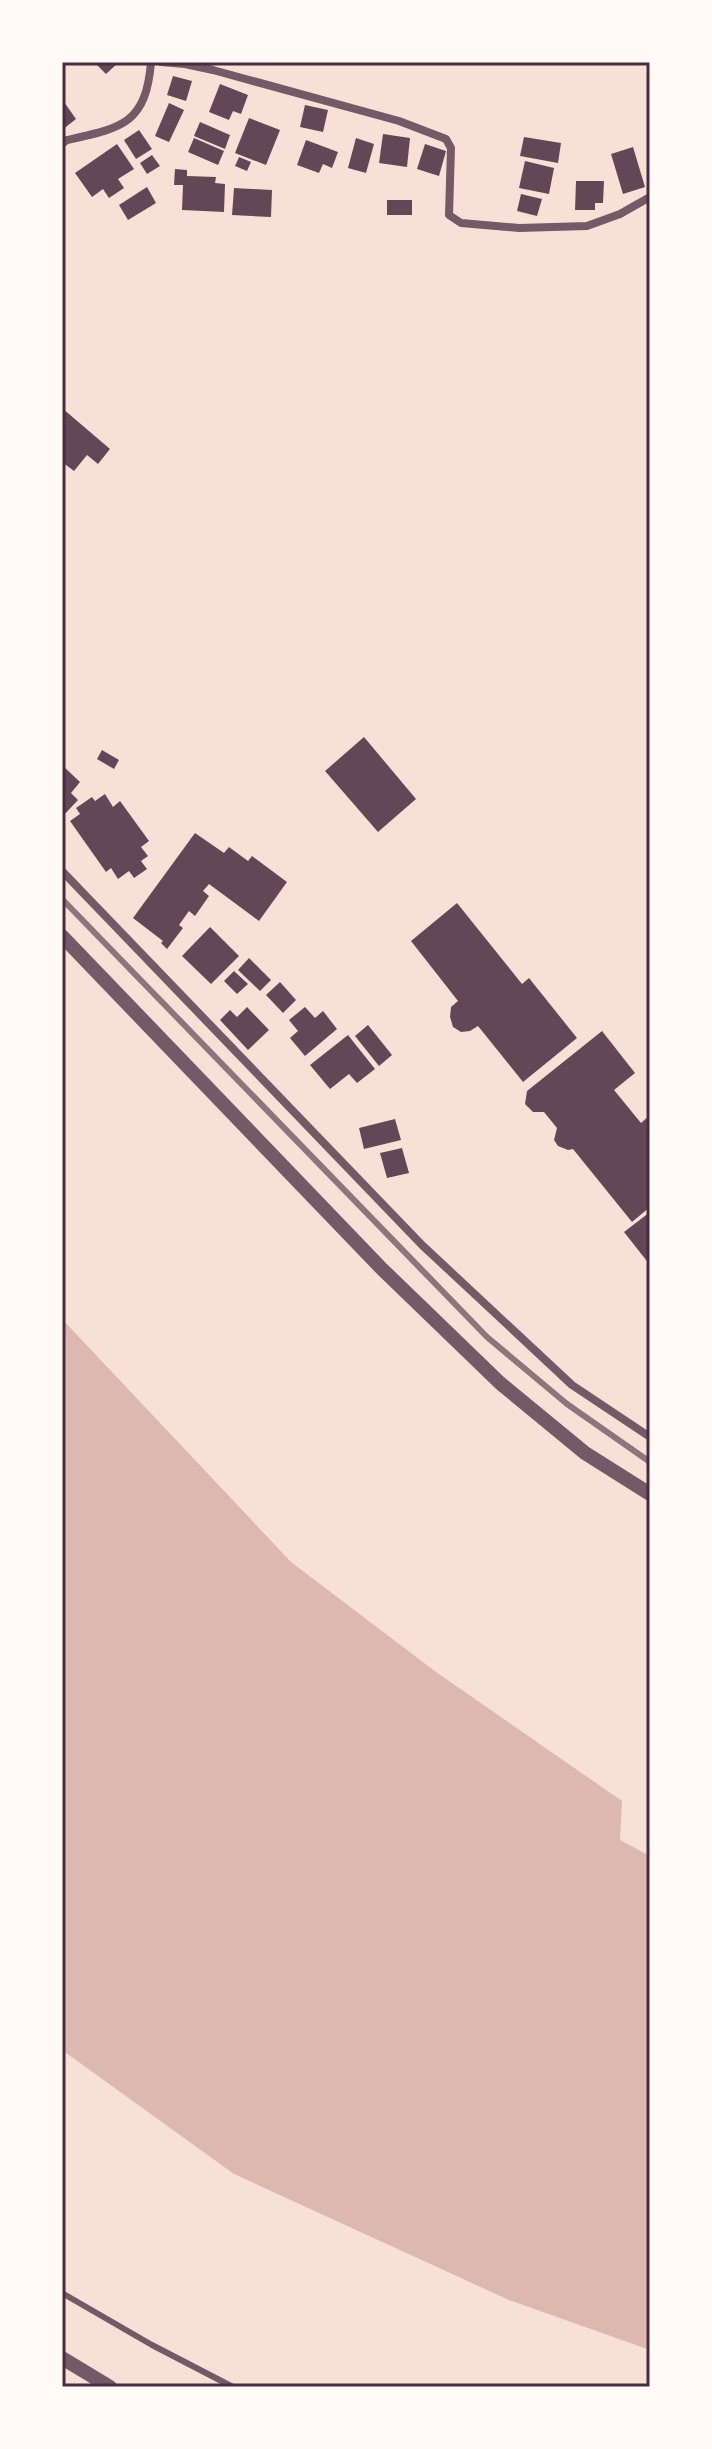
<svg xmlns="http://www.w3.org/2000/svg" width="712" height="2449" font-family="'Exo 2',sans-serif">
  <rect width="100%" height="100%" fill="#f7e1d7"/>
  <!-- water -->
  <path fill="#dcb8b0" d="M62 1319 291 1562 436 1672 622 1801 620 1840 650 1856V2350L509 2300 234 2174 62 2050Z"/>
  <!-- building -->
  <g fill="#644757">
    <path d="M94 62H119L106 74Z"/>
    <path d="M173 76 192 81 186 101 167 95Z"/>
    <path d="M220 84 248 95 241 114 233 111 229 120 209 112Z"/>
    <path d="M62 99 76 119 62 130Z"/>
    <path d="M169 103 184 110 169 142 155 136Z"/>
    <path d="M305 105 328 110 323 132 300 127Z"/>
    <path d="M249 118 280 130 266 165 235 153Z"/>
    <path d="M200 122 230 135 225 149 194 136Z"/>
    <path d="M139 130 152 149 136 159 124 140Z"/>
    <path d="M383 134 410 138 407 167 379 163Z"/>
    <path d="M524 137 561 143 558 163 520 156Z"/>
    <path d="M194 138 224 151 218 165 188 152Z"/>
    <path d="M356 138 374 144 366 173 348 168Z"/>
    <path d="M306 140 338 152 332 168 323 164 319 173 297 165Z"/>
    <path d="M117 144 134 169 118 179 124 188 109 198 103 189 92 197 75 173Z"/>
    <path d="M425 144 446 151 439 176 417 169Z"/>
    <path d="M633 147 645 187 623 194 611 154Z"/>
    <path d="M152 155 160 166 147 174 140 163Z"/>
    <path d="M239 157 251 162 247 171 235 166Z"/>
    <path d="M525 161 554 168 549 194 519 188Z"/>
    <path d="M175 169 187 170V176L216 177 215 183 225 184 224 212 182 210 183 185H174Z"/>
    <path d="M576 181H604L603 203H595V210H575Z"/>
    <path d="M147 187 156 203 128 220 119 205Z"/>
    <path d="M234 188 272 190 271 217 232 215Z"/>
    <path d="M521 194 542 199 537 216 517 211Z"/>
    <rect x="387" y="200" width="25" height="15"/>
    <path d="M62 408 110 449 98 464 87 455 74 471 62 462Z"/>
    <path d="M364 737 416 799 378 832 325 771Z"/>
    <path d="M102 750 119 760 114 769 97 759Z"/>
    <path d="M62 765 80 782 71 793 78 800 62 817Z"/>
    <path d="M105 794 113 807 120 801 149 841 141 847 148 856 141 861 147 869 134 878 129 871 118 879 111 868 106 872 70 821 80 814 76 808 92 797 95 801Z"/>
    <path d="M195 833 224 853 229 847 248 861 252 856 287 882 259 921 209 884 203 891 209 896 195 916 189 911 179 925 183 928 167 949 161 943 163 941 133 918Z"/>
    <path d="M457 903 522 984 529 978 577 1038 523 1082 478 1026 470 1031 461 1032 453 1027 450 1017 451 1007 458 1001 411 941Z"/>
    <path d="M210 927 239 956 211 984 182 956Z"/>
    <path d="M249 958 271 980 260 991 238 970Z"/>
    <path d="M234 971 248 984 237 994 224 981Z"/>
    <path d="M280 982 296 1000 283 1013 266 995Z"/>
    <path d="M247 1007 269 1030 248 1050 220 1020 230 1010 237 1017Z"/>
    <path d="M305 1007 315 1018 323 1011 337 1029 305 1056 290 1038 298 1031 289 1020Z"/>
    <path d="M368 1025 392 1055 379 1066 355 1036Z"/>
    <path d="M602 1031 635 1073 614 1090 641 1123 650 1115V1207L632 1222 573 1149 568 1150 558 1146 554 1140 557 1128 544 1112H533L525 1104 527 1091Z"/>
    <path d="M348 1035 375 1069 357 1083 349 1074 330 1089 310 1065Z"/>
    <path d="M395 1119 401 1140 364 1149 359 1128Z"/>
    <path d="M402 1148 409 1173 387 1178 380 1153Z"/>
    <path d="M650 1212V1265L624 1232Z"/>
  </g>
  <g fill="none" stroke-linecap="round" stroke-linejoin="round">
    <!-- service -->
    <path stroke="#755966" stroke-width="6" d="M62 2293 152 2345 233 2387"/>
    <!-- minor -->
    <g stroke="#755966" stroke-width="8">
      <path d="M161 62 185 64 213 70 399 121 446 139 451 148 449 215 461 223 519 228 587 226 620 214 650 197"/>
      <path d="M62 144 67 140C122 128 146 124 151 62"/>
      <path d="M62 871 422 1245 572 1385 650 1437"/>
    </g>
    <!-- tertiary -->
    <g stroke="#755966" stroke-width="14">
      <path d="M62 936 382 1269 500 1383 585 1453 650 1494"/>
      <path d="M62 2358 110 2387"/>
    </g>
    <!-- rail -->
    <path stroke="#8f747c" stroke-width="6" d="M62 899 487 1337 567 1404 650 1462"/>
  </g>
  <!-- border -->
  <rect width="712" height="2449" fill="none" stroke="#fffaf5" stroke-width="128"/>
  <rect x="64" y="64" width="584" height="2321" fill="none" stroke="#4a2c40" stroke-width="3"/>
</svg>
